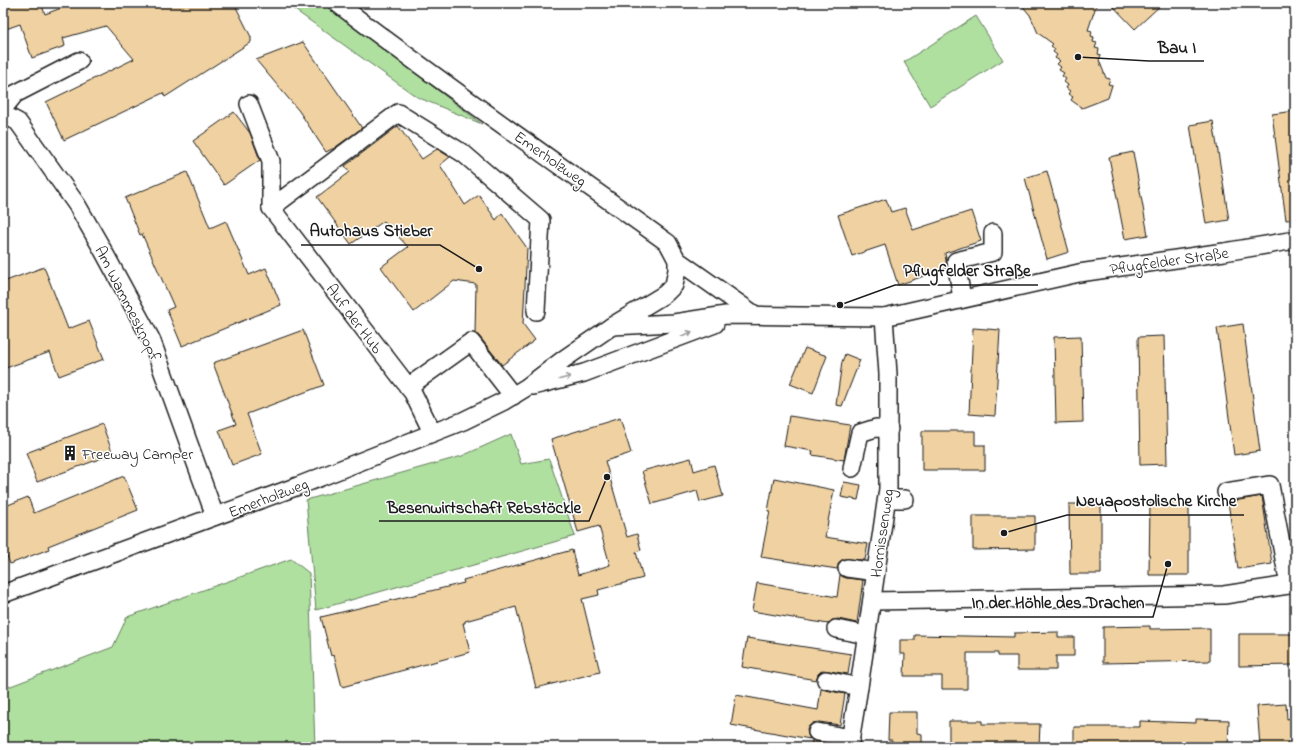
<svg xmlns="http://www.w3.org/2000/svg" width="1298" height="750" font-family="'Indie Flower',sans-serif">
  <rect width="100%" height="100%" fill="#fff"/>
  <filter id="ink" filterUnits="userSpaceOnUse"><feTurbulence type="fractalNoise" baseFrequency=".025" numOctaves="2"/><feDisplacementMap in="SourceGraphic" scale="8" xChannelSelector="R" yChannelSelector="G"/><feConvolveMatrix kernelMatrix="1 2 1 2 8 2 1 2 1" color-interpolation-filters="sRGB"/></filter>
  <g filter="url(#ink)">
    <!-- green -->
    <g fill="#afe0a0" stroke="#667e5e">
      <path d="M285 3H324L482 124 417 97Z"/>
      <path d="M976 16 1003 60 930 106 904 62Z"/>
      <path d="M511 434 521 464 549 459 575 536 316 610 306 500 462 456Z"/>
      <path d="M291 559 309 573 315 747H3V689L113 647 127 617Z"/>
    </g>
    <!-- building -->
    <g fill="#f0d2a2" stroke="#1c1c1c">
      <path d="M3 3H41L45 14 75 3H234L251 37V42L165 97 163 93 64 140 46 102 134 59 106 26 63 38 65 46 32 58 20 24 3 30Z"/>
      <path d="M1020 3H1097L1088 30 1092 31 1091 36 1094 37 1093 42 1097 43 1095 48 1099 49 1098 54 1101 55 1099 60 1106 78 1110 79 1108 84 1112 85 1108 98 1082 108 1071 100 1073 97 1068 94 1070 91 1066 88 1068 85 1064 82 1066 79 1062 76 1064 73 1059 70 1061 67 1057 64 1060 61 1055 58 1057 55 1053 52 1055 49 1051 46 1053 44 1038 33 1030 15Z"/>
      <path d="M1110 3H1163L1135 29Z"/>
      <path d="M303 42 362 128 333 149H332L326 152 299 111 256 60Z"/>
      <path d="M1295 111V219L1286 220 1272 114Z"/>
      <path d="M234 112 250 133 260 160 224 185 193 141Z"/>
      <path d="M1213 121 1229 220 1206 224 1190 125Z"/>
      <path d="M398 126 422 159 437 149 450 157 440 165 465 205 479 195 496 220 502 213 527 248 523 324 535 340 502 365 479 336 475 333 476 284 454 281 414 312 381 267 408 247 384 221 351 244 317 197 350 172 345 166Z"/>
      <path d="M1133 152 1148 235 1125 239 1109 157Z"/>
      <path d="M1047 171 1069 252 1047 259 1025 178Z"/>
      <path d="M187 172 210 228 226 221 249 275 266 268 281 305 182 346 167 310 174 307 142 234 140 235 125 198Z"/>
      <path d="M886 199 891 212 905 208 913 230 971 211 981 241 945 253 947 268 898 285 885 245 852 256 838 215Z"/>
      <path d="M44 267 68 329 89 321 104 359 59 376 50 352 3 369V282Z"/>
      <path d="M1243 324 1260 451 1234 455 1217 328Z"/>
      <path d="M973 328 1000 330 995 416 969 414Z"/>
      <path d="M303 330 324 385 247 414 262 454 232 465 219 430 236 424 213 363Z"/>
      <path d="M1081 336 1083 422 1056 423 1054 337Z"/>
      <path d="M1164 336 1167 464 1140 465 1138 337Z"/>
      <path d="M805 348 827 356 813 393 790 384Z"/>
      <path d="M845 354 860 360 842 406 836 405 842 362Z"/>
      <path d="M789 416 850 425 844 460 812 455 813 451 784 446Z"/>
      <path d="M620 418 631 453 605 461 627 537 637 534 641 550 636 552 643 578 598 590 599 595 582 599 600 672 536 688 516 607 465 621V623H463L470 652 342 687 334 655 331 656 321 617 464 583 463 580 572 550 578 575 610 565 599 526 578 532 551 439Z"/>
      <path d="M102 424 113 454 37 482 26 453Z"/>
      <path d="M922 431H975V445H985V470H922Z"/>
      <path d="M691 458 694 471 714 465 723 496 700 502 697 491 652 504 642 471Z"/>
      <path d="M124 476 138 510 48 546 49 549 10 564 3 546V507L28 497 34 513Z"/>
      <path d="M774 478 834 490 825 537 868 544 865 560 844 559 839 562 837 569 761 557 770 511H768Z"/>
      <path d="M844 482 861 485 858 500 841 497Z"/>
      <path d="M1262 496 1272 564 1238 569 1228 502Z"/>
      <path d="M1150 502H1189V575H1149Z"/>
      <path d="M1069 504H1101V574H1070Z"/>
      <path d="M973 516H1035V549L973 550Z"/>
      <path d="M840 575 846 578 863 580 857 623 838 619 832 620 828 624 752 611 757 583 837 597Z"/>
      <path d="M1150 626V629L1210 628V661L1103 663V627Z"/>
      <path d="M1058 632V637H1074V656H1056V670H1017V656H998V653H967V689H942V676H904L905 654H900V640H915V635L1014 637V633Z"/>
      <path d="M1239 634H1295V665L1239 666Z"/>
      <path d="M747 638 851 654 848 674 823 670 818 674 816 680 742 667Z"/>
      <path d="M821 689 845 694 840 725 819 722 813 723 809 726 807 730 808 735 810 739 731 725 736 695 818 710Z"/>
      <path d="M1286 704 1287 719 1291 718 1293 747H1260L1257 706Z"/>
      <path d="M889 712H917V733L922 734V747H892V740H888Z"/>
      <path d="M1196 719 1229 720 1228 747H1074V727H1140V721L1196 723Z"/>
      <path d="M949 721H982V724H1040L1039 747H949Z"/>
      <path d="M812 740 835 745V747H811Z"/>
    </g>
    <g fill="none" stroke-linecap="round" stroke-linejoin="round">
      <!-- minor casing -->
      <g stroke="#1c1c1c" stroke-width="20">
        <g id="minor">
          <path d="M249 104 271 161V208L398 113 464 154 541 220 536 311"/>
          <path d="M3 109 15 94 79 61"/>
          <path d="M3 114 18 122 77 205 100 245 151 339 215 516"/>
          <path d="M271 208 413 393 432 432"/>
          <path d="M677 260 755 315"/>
          <path d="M962 299 956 261 993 252V233"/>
          <path d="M612 326 674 323 726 315 884 317 1079 273 1224 252 1295 240"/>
          <path d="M533 386 584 373 715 324"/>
          <path d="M408 387 471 342 513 396"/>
          <path d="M852 468 860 433 876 428 889 429"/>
          <path d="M1226 492 1270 485 1289 585"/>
          <path d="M887 499H905"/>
          <path d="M847 568 876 572"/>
          <path d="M3 594 298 486 463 421 504 401 527 387 564 359 612 326 665 294 674 285 677 270V260L668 243C557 163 445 86 337 3"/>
          <path d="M872 601 1224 595 1295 584"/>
          <path d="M836 629 866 635"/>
          <path d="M826 680 859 687"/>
          <path d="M817 732 851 738"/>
          <path d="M849 747 859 687 888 489V374L884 317"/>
        </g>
      </g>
      <!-- minor -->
      <use href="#minor" stroke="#fff" stroke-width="17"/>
    </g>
    <!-- one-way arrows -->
    <defs><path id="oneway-shaft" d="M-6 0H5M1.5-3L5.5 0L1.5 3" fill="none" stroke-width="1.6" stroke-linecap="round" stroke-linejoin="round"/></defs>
    <g stroke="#999">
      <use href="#oneway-shaft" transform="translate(687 334) rotate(-20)"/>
      <use href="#oneway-shaft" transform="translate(565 378) rotate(-14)"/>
    </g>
  </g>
  <!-- icons -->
  <defs>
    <g id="building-bare" transform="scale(1.2)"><path d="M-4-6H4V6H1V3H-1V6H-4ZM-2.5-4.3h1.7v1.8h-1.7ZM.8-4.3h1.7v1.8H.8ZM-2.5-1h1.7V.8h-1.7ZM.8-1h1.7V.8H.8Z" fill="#1c1c1c" stroke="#fff" stroke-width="2.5" paint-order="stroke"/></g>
  </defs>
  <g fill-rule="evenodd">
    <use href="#building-bare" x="70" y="453"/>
  </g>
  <g text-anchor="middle" stroke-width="3" stroke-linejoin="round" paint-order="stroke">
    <!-- street labels -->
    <g font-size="16" fill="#1c1c1c" stroke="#fff">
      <text transform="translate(551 158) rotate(35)" y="6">Emerholzweg</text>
      <text transform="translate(1169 260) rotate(-8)" y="6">Pflugfelder Straße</text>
      <text transform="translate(129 303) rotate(63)" y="6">Am Wammesknopf</text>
      <text transform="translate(355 318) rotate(53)" y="6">Auf der Hub</text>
      <text transform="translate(268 497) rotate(-21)" y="6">Emerholzweg</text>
      <text transform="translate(881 533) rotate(-82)" y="6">Hornissenweg</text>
    </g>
    <!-- poi labels -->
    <g font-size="16" fill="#1c1c1c" stroke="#fff" text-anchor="start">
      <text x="82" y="459">Freeway Camper</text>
    </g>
  </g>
  <!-- callouts -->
  <path fill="none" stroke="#1c1c1c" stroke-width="1.5" d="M1078 57L1149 61H1204M479 269L440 245H301M840 305L895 285H1038M1004 533L1067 515H1244M607 477L589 521H379M1168 564L1153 617H964"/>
  <g fill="#1c1c1c" stroke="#fff" stroke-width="1.5">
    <circle cx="1078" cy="57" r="4"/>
    <circle cx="479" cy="269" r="4"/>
    <circle cx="840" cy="305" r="4"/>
    <circle cx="1004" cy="533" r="4"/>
    <circle cx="607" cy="477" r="4"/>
    <circle cx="1168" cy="564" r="4"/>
  </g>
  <g font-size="17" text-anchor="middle" font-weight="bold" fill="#1c1c1c" stroke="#fff" stroke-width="3" stroke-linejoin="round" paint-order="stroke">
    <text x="1177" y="53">Bau I</text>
    <text x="371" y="236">Autohaus Stieber</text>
    <text x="967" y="276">Pflugfelder Straße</text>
    <text x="1156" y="506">Neuapostolische Kirche</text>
    <text x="484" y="513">Besenwirtschaft Rebstöckle</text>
    <text x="1058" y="608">In der Höhle des Drachen</text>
  </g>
  <!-- margin -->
  <rect width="1298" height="750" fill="none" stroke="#fff" stroke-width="16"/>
  <rect x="8" y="8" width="1282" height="734" fill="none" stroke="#1c1c1c" stroke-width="1.5" filter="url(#ink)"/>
</svg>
